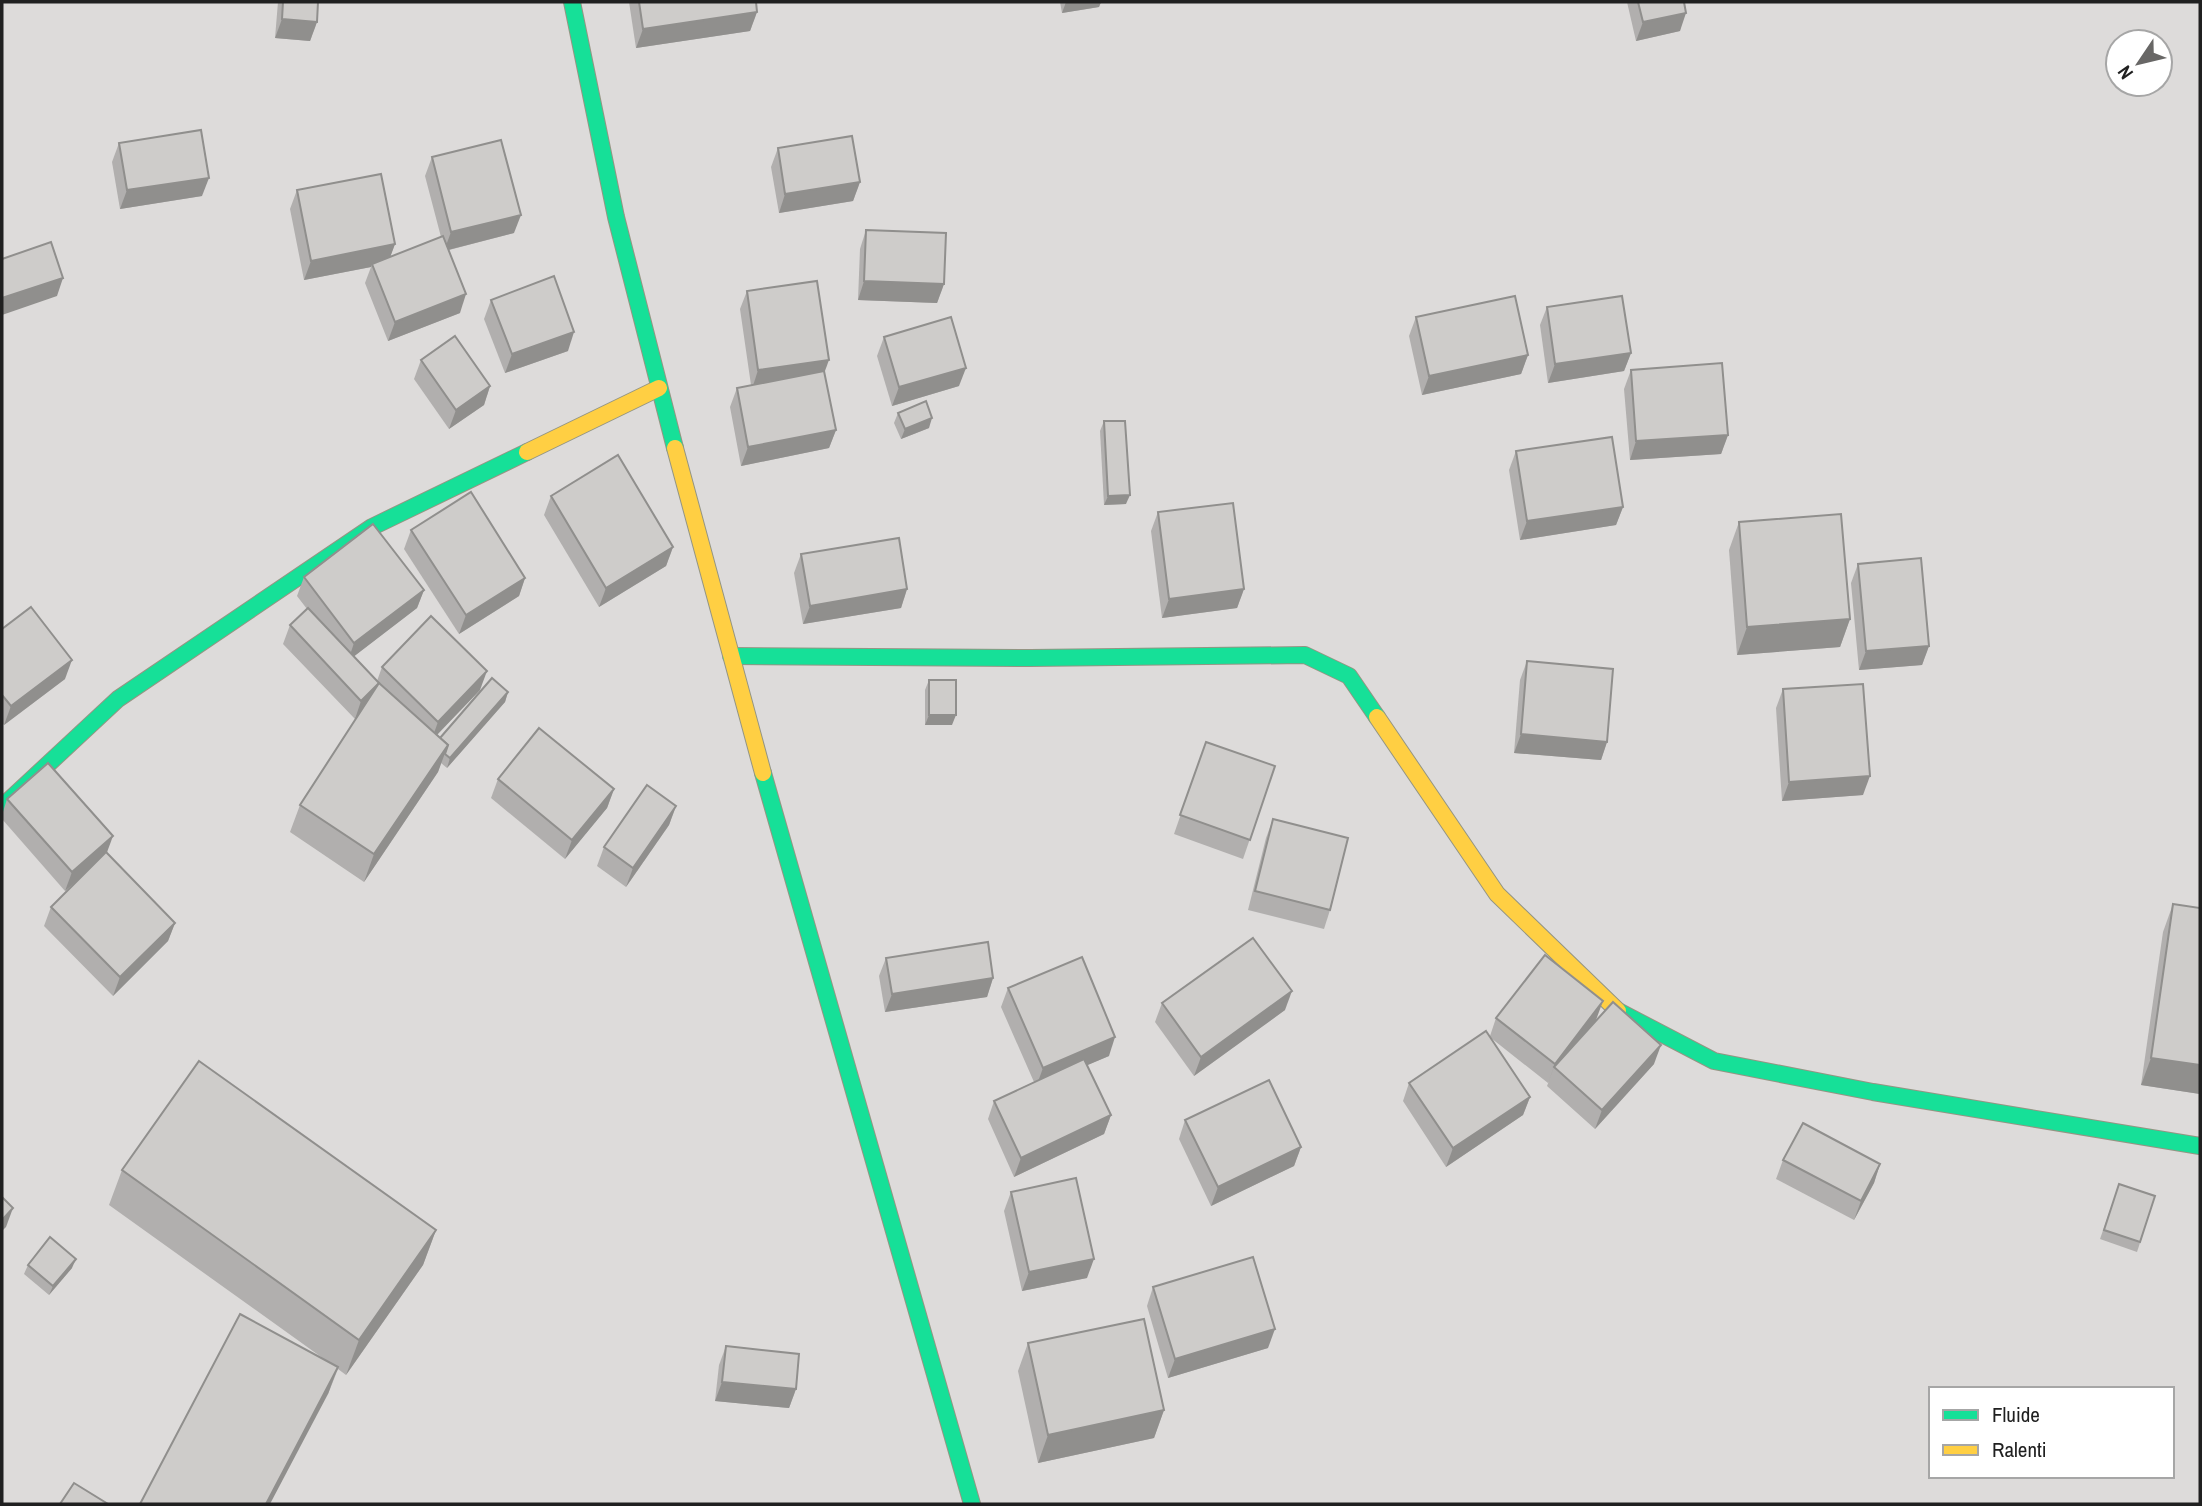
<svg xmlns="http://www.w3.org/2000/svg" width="2202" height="1506" font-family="'Archivo Narrow',sans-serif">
  <rect width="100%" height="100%" fill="#edebe9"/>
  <!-- residential -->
  <path fill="#dddbda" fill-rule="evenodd" d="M2 2H2200V1504H2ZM2118 42H2160V84H2118ZM1931 1389H2172V1476H1931Z"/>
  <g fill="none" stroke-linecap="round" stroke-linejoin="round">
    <!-- fast casing -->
    <g stroke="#949583" stroke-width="18">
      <g id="fast">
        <path d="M572 2 616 217 675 448"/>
        <path d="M731 656 1030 658 1305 655 1349 676 1377 717"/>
        <path d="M763 773 972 1504"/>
        <path d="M2 807 118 699 372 527 527 452"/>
        <path d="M1618 1011 1714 1061 1873 1092 2200 1146"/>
      </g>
    </g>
    <!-- slow casing -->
    <g stroke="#949583" stroke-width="18">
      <g id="slow">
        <path d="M675 448 763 773"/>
        <path d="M527 452 659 388"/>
        <path d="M1377 717 1497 894 1618 1011"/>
      </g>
    </g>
    <!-- fast -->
    <use href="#fast" stroke="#16e098" stroke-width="16"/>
    <!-- slow -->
    <use href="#slow" stroke="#ffcf43" stroke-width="16"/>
  </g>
  <!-- wall -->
  <g fill="#b1afae">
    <path d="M278 2H318L317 22 310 41 275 38Z"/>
    <path d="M629 2H756L757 12 750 31 636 48Z"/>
    <path d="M1060 2H1101L1099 7 1062 13Z"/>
    <path d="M1627 2H1684L1680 31 1636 41Z"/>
    <path d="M119 143 202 196 120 209 112 162Z"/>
    <path d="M778 148 860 182 853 201 779 213 771 167Z"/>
    <path d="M432 157 514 233 449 250 460 313 388 341 365 283 371 267 304 280 290 209 297 190 395 244 390 257 441 237 425 176Z"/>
    <path d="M866 230 944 284 937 303 858 300 860 249Z"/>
    <path d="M747 291 824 373 836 430 829 448 741 466 730 407 737 388 751 385 740 309Z"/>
    <path d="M491 300 568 351 505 373 484 319Z"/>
    <path d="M1547 307 1631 353 1624 371 1548 383 1540 325Z"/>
    <path d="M1416 317 1528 355 1521 374 1422 395 1409 336Z"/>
    <path d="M884 337 959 386 892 406 877 356Z"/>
    <path d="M421 360 490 386 484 405 449 429 414 379Z"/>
    <path d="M1631 370 1728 435 1721 454 1630 460 1624 389Z"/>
    <path d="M898 413 929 428 901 439 894 423Z"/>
    <path d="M1104 421 1126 504 1104 505 1100 431Z"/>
    <path d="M1516 451 1623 507 1616 525 1520 540 1509 470Z"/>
    <path d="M551 496 673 547 666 566 599 607 544 515Z"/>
    <path d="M1158 512 1244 589 1237 608 1162 618 1151 531Z"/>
    <path d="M1739 522 1850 619 1840 647 1737 655 1729 550Z"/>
    <path d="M411 530 525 578 519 596 459 634 404 549Z"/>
    <path d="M801 554 907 589 901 608 803 624 794 573Z"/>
    <path d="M1858 564 1929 646 1922 665 1859 670 1851 583Z"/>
    <path d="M304 577 424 590 417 608 354 656 377 681 382 667 480 690 437 735 440 738 508 692 505 702 447 768 441 763 438 772 364 882 290 832 300 805 358 716 355 719 283 644 290 625 307 609 297 596Z"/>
    <path d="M2 629 65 679 4 725 2 723Z"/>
    <path d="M1527 661 1607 742 1601 760 1514 753 1520 680Z"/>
    <path d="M929 680 952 725H925V690Z"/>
    <path d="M1783 689 1863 795 1782 801 1776 708Z"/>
    <path d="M1206 742 1275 766 1243 859 1174 834Z"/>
    <path d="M498 779 614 789 607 808 565 859 491 798Z"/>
    <path d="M7 799 107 853 175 923 168 941 113 996 44 926 51 907 79 879 65 891 2 819V815Z"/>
    <path d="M676 806 669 825 626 887 597 866 604 847Z"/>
    <path d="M1273 819 1330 910 1324 929 1248 910 1266 838Z"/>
    <path d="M2173 904 2200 1094 2141 1085 2163 932Z"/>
    <path d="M886 958 993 978 987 997 885 1012 879 976Z"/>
    <path d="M1008 988 1109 1056 1087 1065 1111 1115 1104 1134 1014 1177 988 1119 994 1101 1034 1082 1001 1007Z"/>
    <path d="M1162 1003 1285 1010 1194 1076 1155 1022Z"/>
    <path d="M1496 1018 1596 1020 1592 1025 1654 1064 1595 1129 1547 1086 1549 1081 1548 1083 1491 1038 1530 1097 1523 1115 1446 1167 1403 1101 1409 1083 1490 1036Z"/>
    <path d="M1185 1120 1301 1147 1294 1166 1211 1206 1179 1139Z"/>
    <path d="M1783 1160 1880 1164 1874 1183 1854 1220 1776 1179Z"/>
    <path d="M122 1170 436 1230 423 1265 346 1375 338 1369 328 1394 324 1359 109 1205Z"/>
    <path d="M2119 1184 2155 1196 2137 1252 2100 1239Z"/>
    <path d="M1011 1192 1087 1278 1022 1291 1004 1211Z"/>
    <path d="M28 1265 72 1268 49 1295 24 1274Z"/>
    <path d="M1153 1287 1268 1348 1168 1378 1147 1306Z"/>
    <path d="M1028 1343 1164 1410 1154 1438 1038 1463 1018 1371Z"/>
    <path d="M726 1346 796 1389 789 1408 715 1401 719 1365Z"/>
  </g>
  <!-- shaded-wall -->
  <g fill="#908f8d">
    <path d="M1066 2H1101L1099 7 1062 13Z"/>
    <path d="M757 12 750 31 636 48 643 29Z"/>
    <path d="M1686 13 1680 31 1636 41 1643 22Z"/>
    <path d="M282 19 317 22 310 41 275 38Z"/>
    <path d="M209 178 202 196 120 209 127 190Z"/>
    <path d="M860 182 853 201 779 213 785 194Z"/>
    <path d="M521 215 514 233 444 251 451 232Z"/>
    <path d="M395 244 388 263 372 264 371 267 304 280 311 261Z"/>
    <path d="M63 278 57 296 2 315V298Z"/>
    <path d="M864 281 944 284 937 303 858 300Z"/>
    <path d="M466 294 460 313 388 341 395 322Z"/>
    <path d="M574 332 568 351 505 373 512 354Z"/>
    <path d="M1631 353 1624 371 1548 383 1555 364Z"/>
    <path d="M1528 355 1521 374 1422 395 1429 376Z"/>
    <path d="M829 360 822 379 752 389 758 370Z"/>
    <path d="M966 368 959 386 892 406 899 387Z"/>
    <path d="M490 386 484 405 449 429 456 410Z"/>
    <path d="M932 418 929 428 901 439 905 429Z"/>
    <path d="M836 430 829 448 741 466 748 447Z"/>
    <path d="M1728 435 1721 454 1630 460 1636 441Z"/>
    <path d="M1130 495 1126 504 1104 505 1108 496Z"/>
    <path d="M1623 507 1616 525 1520 540 1527 521Z"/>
    <path d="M673 547 666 566 599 607 606 588Z"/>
    <path d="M525 578 519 596 459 634 466 615Z"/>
    <path d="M907 589 901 608 803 624 810 606Z"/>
    <path d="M1244 589 1237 608 1162 618 1169 599Z"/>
    <path d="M424 590 417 608 348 661 354 643Z"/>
    <path d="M1850 619 1840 647 1737 655 1747 627Z"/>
    <path d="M1929 646 1922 665 1859 670 1866 651Z"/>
    <path d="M72 660 65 679 4 725 11 706Z"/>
    <path d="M487 671 480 690 431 741 438 722Z"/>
    <path d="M379 683 373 702 355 719 361 701Z"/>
    <path d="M508 692 505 702 447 768 450 758Z"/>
    <path d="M929 715H956L952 725H925Z"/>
    <path d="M1521 734 1607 742 1601 760 1514 753Z"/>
    <path d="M448 745 438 772 364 882 374 854Z"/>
    <path d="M1870 776 1863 795 1782 801 1789 782Z"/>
    <path d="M614 789 607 808 565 859 572 840Z"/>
    <path d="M676 806 669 825 626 887 633 868Z"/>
    <path d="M113 836 106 855 65 891 72 872Z"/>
    <path d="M175 923 168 941 113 996 120 977Z"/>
    <path d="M993 978 987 997 885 1012 892 994Z"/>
    <path d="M1292 991 1285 1010 1194 1076 1201 1057Z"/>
    <path d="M1603 1001 1596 1020 1558 1070 1554 1067 1548 1083 1555 1064Z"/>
    <path d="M1115 1037 1109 1056 1036 1087 1043 1068Z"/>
    <path d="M1661 1045 1654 1064 1595 1129 1602 1110Z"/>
    <path d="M2151 1058 2200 1065V1094L2141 1085Z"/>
    <path d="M1530 1097 1523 1115 1446 1167 1453 1148Z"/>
    <path d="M1111 1115 1104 1134 1014 1177 1021 1158Z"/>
    <path d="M1301 1147 1294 1166 1211 1206 1218 1187Z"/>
    <path d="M1880 1164 1874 1183 1854 1220 1861 1201Z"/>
    <path d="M13 1208 6 1227 2 1231V1220Z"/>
    <path d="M436 1230 423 1265 346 1375 359 1340Z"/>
    <path d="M76 1259 72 1268 49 1295 53 1286Z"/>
    <path d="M1094 1259 1087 1278 1022 1291 1029 1272Z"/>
    <path d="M1275 1329 1268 1348 1168 1378 1175 1359Z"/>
    <path d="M338 1367 328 1394 270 1504H266Z"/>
    <path d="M722 1382 796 1389 789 1408 715 1401Z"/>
    <path d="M1164 1410 1154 1438 1038 1463 1048 1435Z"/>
  </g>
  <!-- building -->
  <g fill="#ceccca" stroke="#908f8d" stroke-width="2">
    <path d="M283 2H318L317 22 282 19Z"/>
    <path d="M639 2H756L757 12 643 29Z"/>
    <path d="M1638 2H1684L1686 13 1643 22Z"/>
    <path d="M201 130 209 178 127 190 119 143Z"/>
    <path d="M852 136 860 182 785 194 778 148Z"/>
    <path d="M501 140 521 215 451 232 432 157Z"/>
    <path d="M381 174 395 244 311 261 297 190Z"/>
    <path d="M866 230 946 233 944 284 864 281Z"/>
    <path d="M443 236 466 294 395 322 372 264Z"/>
    <path d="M51 242 63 278 2 298V259Z"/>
    <path d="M554 276 574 332 512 354 491 300Z"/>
    <path d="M817 281 829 360 758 370 747 291Z"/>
    <path d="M1515 296 1528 355 1429 376 1416 317Z"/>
    <path d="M1622 296 1631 353 1555 364 1547 307Z"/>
    <path d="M951 317 966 368 899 387 884 337Z"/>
    <path d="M455 336 490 386 456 410 421 360Z"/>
    <path d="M1722 363 1728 435 1636 441 1631 370Z"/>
    <path d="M824 371 836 430 748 447 737 388Z"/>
    <path d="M926 401 932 418 905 429 898 413Z"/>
    <path d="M1104 421H1125L1130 495 1108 496Z"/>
    <path d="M1612 437 1623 507 1527 521 1516 451Z"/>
    <path d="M618 455 673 547 606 588 551 496Z"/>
    <path d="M471 492 525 578 466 615 411 530Z"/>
    <path d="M1233 503 1244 589 1169 599 1158 512Z"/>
    <path d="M1841 514 1850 619 1747 627 1739 522Z"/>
    <path d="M373 524 424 590 354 643 304 577Z"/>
    <path d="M899 538 907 589 810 606 801 554Z"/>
    <path d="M1921 558 1929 646 1866 651 1858 564Z"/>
    <path d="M31 607 72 660 11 706 2 695V629Z"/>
    <path d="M308 608 379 683 361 701 290 625Z"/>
    <path d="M431 616 487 671 438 722 382 667Z"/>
    <path d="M1527 661 1613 669 1607 742 1521 734Z"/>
    <path d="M492 678 508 692 450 758 445 754 448 745 440 738Z"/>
    <rect x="929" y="680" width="27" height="35"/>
    <path d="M379 683 448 745 374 854 300 805Z"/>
    <path d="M1863 684 1870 776 1789 782 1783 689Z"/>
    <path d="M539 728 614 789 572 840 498 779Z"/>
    <path d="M1206 742 1275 766 1250 840 1180 815Z"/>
    <path d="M48 763 113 836 72 872 7 799Z"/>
    <path d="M647 785 676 806 633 868 604 847Z"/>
    <path d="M1273 819 1348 838 1330 910 1255 891Z"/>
    <path d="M106 852 175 923 120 977 51 907Z"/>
    <path d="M2173 904 2200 908V1065L2151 1058Z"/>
    <path d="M1253 938 1292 991 1201 1057 1162 1003Z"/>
    <path d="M988 942 993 978 892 994 886 958Z"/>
    <path d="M1545 955 1603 1001 1555 1064 1496 1018Z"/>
    <path d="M1082 957 1115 1037 1043 1068 1008 988Z"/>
    <path d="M1613 1002 1661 1045 1602 1110 1554 1067Z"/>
    <path d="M1486 1031 1530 1097 1453 1148 1409 1083Z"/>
    <path d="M1084 1059 1111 1115 1021 1158 994 1101Z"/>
    <path d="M199 1061 436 1230 359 1340 122 1170Z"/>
    <path d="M1269 1080 1301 1147 1218 1187 1185 1120Z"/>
    <path d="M1803 1123 1880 1164 1861 1201 1783 1160Z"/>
    <path d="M1076 1178 1094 1259 1029 1272 1011 1192Z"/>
    <path d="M2119 1184 2155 1196 2140 1242 2104 1230Z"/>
    <path d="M2 1197 13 1208 2 1220Z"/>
    <path d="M50 1237 76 1259 53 1286 28 1265Z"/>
    <path d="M1253 1257 1275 1329 1175 1359 1153 1287Z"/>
    <path d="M240 1314 338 1367 266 1504H140Z"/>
    <path d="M1144 1319 1164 1410 1048 1435 1028 1343Z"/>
    <path d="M726 1346 799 1354 796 1389 722 1382Z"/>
    <path d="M74 1483 108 1504H60Z"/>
  </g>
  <!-- border -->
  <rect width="2202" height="1506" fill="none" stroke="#202020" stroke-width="7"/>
  <!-- legend -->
  <rect x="1929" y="1387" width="245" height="91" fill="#ffffff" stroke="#a6a6a6" stroke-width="2"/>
  <rect x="1943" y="1410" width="35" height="10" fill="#16e098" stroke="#a6a6a6" stroke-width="2"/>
  <text x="1992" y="1422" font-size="21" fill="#202020">Fluide</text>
  <rect x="1943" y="1445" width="35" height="10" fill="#ffcf43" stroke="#a6a6a6" stroke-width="2"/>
  <text x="1992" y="1457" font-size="21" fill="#202020">Ralenti</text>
  <!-- north arrow -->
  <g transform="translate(2139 63) rotate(235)"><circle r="33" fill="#ffffff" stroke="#a6a6a6" stroke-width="2"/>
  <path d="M0-5L12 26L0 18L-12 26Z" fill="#686766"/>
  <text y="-10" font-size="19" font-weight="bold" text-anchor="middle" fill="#202020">N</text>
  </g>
</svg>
